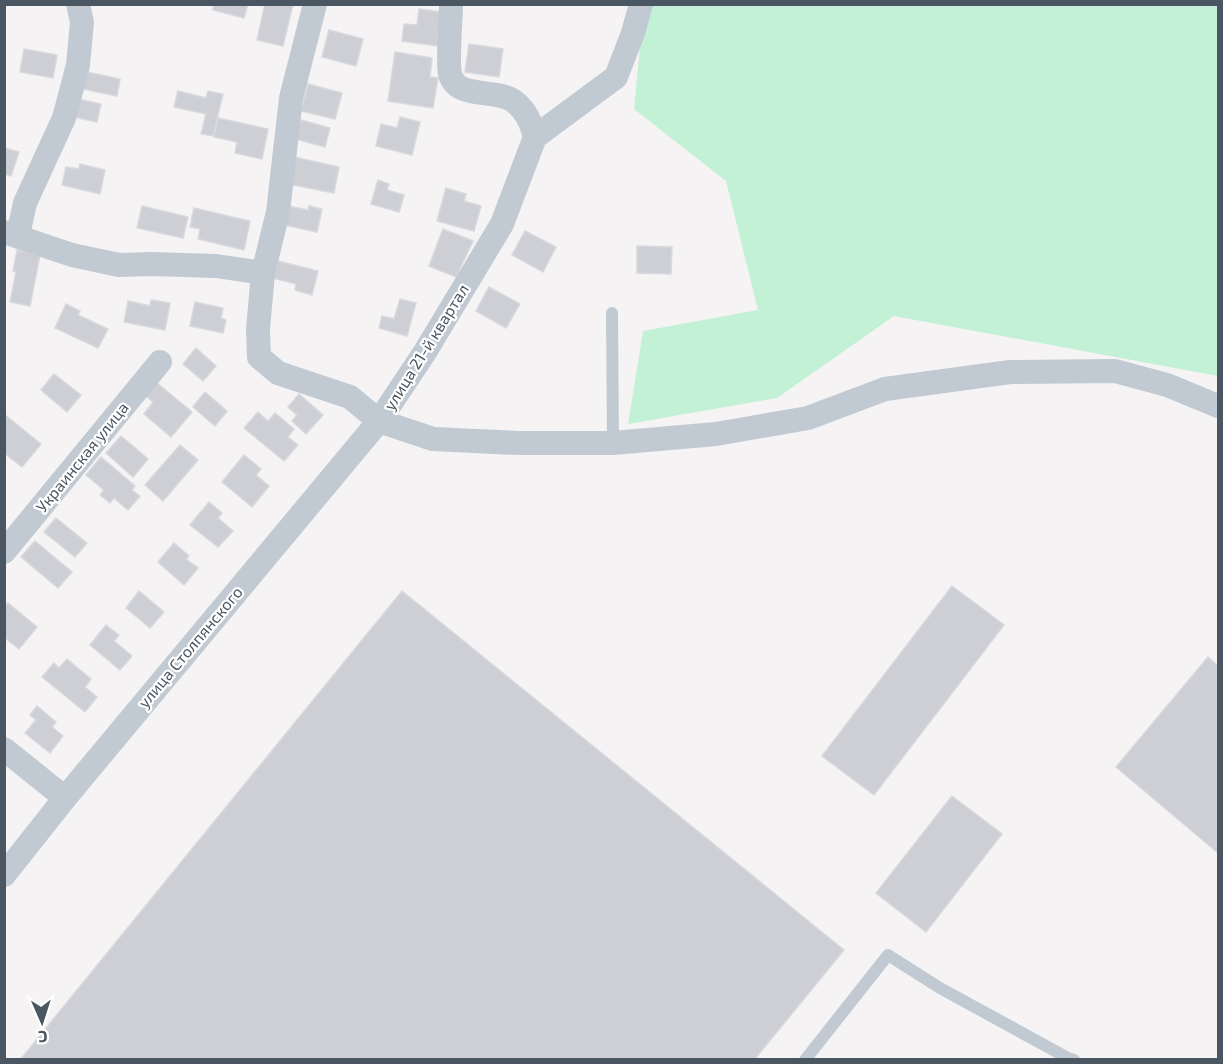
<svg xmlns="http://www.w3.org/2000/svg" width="1223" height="1064" font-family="'Exo 2',sans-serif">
  <rect width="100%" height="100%" fill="#f5f3f3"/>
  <!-- green -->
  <path fill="#c3f1d5" d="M650 5H1218V376L894 316 777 398 628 424 643 331 758 310 726 181 634 109 640 47Z"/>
  <!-- building -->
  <g fill="#cdcfd5" stroke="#d7d9de" stroke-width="1.5">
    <path d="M214 4H248L244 18 213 10Z"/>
    <path d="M265 4H293L283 46 257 40Z"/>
    <path d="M419 9 441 12 437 46 402 41 404 24 417 25Z"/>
    <path d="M329 30 363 39 356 66 322 57Z"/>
    <path d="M469 44 503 49 499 77 465 72Z"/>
    <path d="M24 49 57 55 53 78 20 72Z"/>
    <path d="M395 52 432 58 430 77 438 78 433 108 388 101Z"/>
    <path d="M87 72 120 79 117 96 83 89Z"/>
    <path d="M308 84 342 93 335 119 301 111Z"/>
    <path d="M178 91 206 98 208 91 223 94 213 136 201 134 206 114 174 107Z"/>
    <path d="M78 99 101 104 97 122 74 117Z"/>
    <path d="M400 117 420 122 412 155 376 146 381 124 397 128Z"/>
    <path d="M218 118 268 129 262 159 235 153 237 142 214 137Z"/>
    <path d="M301 120 330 128 325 147 296 139Z"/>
    <path d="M4 148 19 152 11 176 5 174 4 177Z"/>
    <path d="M294 157 339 167 334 193 288 184Z"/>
    <path d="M80 164 105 170 100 194 62 185 66 167 79 169Z"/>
    <path d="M378 180 389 184 387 190 404 195 399 212 371 204Z"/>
    <path d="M446 188 466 194 464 201 481 206 474 231 437 221Z"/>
    <path d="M142 206 188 217 183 238 137 228Z"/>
    <path d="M288 206 308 210 309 206 322 209 317 232 284 225Z"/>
    <path d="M194 208 250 221 244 250 198 239 200 229 190 227Z"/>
    <path d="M443 229 473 241 456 277 429 266Z"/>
    <path d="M525 231 556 247 543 272 512 255Z"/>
    <path d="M637 246 672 247 671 274 637 273Z"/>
    <path d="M17 250 40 255 30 306 10 302 16 272 13 271Z"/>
    <path d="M278 261 318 271 312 295 295 290 296 284 273 278Z"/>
    <path d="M489 287 520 304 506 328 476 311Z"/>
    <path d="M400 299 416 303 407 336 379 328 382 316 394 319Z"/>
    <path d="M151 300 170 303 165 330 124 322 128 301 150 306Z"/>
    <path d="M195 302 223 308 221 318 226 320 223 333 190 326Z"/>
    <path d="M66 304 80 311 78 315 108 329 98 348 55 328Z"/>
    <path d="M196 348 216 366 203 381 183 364Z"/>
    <path d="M54 374 81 395 67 412 41 390Z"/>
    <path d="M157 383 192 412 171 437 144 414 153 402 146 396Z"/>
    <path d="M205 392 227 411 215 426 193 407Z"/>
    <path d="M299 394 323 415 306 434 292 421 297 415 288 407Z"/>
    <path d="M258 412 268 421 275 413 294 429 288 437 298 445 284 461 244 428Z"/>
    <path d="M4 414 41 444 22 467 4 453Z"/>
    <path d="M121 436 148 459 133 477 106 453Z"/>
    <path d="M180 445 198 460 163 501 145 485Z"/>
    <path d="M244 455 261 469 256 475 269 486 252 507 222 482Z"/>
    <path d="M101 457 135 486 132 490 140 496 128 510 114 498 110 503 100 495 104 490 86 475Z"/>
    <path d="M209 502 222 513 218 518 233 531 218 547 190 525Z"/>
    <path d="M56 518 87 543 75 557 44 532Z"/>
    <path d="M35 541 72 572 58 588 21 557Z"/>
    <path d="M174 543 189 556 186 559 198 568 184 585 158 562Z"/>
    <path d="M952 586 1004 625 874 795 822 756Z"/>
    <path d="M139 591 164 612 150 628 126 608Z"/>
    <path d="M402 591 844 950 754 1060H20Z"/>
    <path d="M8 603 37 627 19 649 4 637V607Z"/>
    <path d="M106 625 119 635 114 641 132 656 120 670 90 645Z"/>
    <path d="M1208 657 1218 666V853L1116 767Z"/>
    <path d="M67 659 91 679 85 687 97 697 85 712 42 677 54 663 59 668Z"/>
    <path d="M37 706 56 722 52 727 63 736 50 753 25 733 36 720 30 715Z"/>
    <path d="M952 796 1002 834 926 932 876 893Z"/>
  </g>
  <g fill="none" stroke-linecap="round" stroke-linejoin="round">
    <!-- lane -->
    <g stroke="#c1cad2" stroke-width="12">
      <path d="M612 313 613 443"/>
      <path d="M805 1060 888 955 940 988 1068 1058 1074 1060"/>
    </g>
    <!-- street -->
    <g stroke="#c1cad2" stroke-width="24">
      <path d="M315 4 291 98 278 212 263 273 258 329 259 357 278 373 350 397 379 421 433 439 518 443H613L716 434 808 418 885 389 1010 372 1115 371 1167 385 1218 406"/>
      <path d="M451 4C451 22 447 60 450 74 457 101 497 87 515 102 527 112 531 123 535 137"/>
      <path d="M4 232 72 255 119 265 151 264 216 266 263 273"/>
      <path d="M18 235 25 203 64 118 78 65 82 22 78 4"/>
      <path d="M4 552 160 362"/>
      <path d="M4 749 65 798"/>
      <path d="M4 875 65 798 379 421 425 352 502 224 535 137 616 77 633 33 641 4"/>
    </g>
  </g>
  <g text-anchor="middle" stroke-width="4.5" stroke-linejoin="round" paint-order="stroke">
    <!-- street labels -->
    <g font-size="16" fill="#4a5661" stroke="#fff">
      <text transform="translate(426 347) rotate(-58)" y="6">улица 21-й квартал</text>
      <text transform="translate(82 457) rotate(-51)" y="6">Украинская улица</text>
      <text transform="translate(190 647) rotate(-50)" y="6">улица Столпянского</text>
    </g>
  </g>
  <!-- border -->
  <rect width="1223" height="1064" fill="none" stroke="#4a5661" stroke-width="12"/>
  <!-- north arrow -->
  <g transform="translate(42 1022) rotate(177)" stroke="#ffffff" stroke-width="4.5" paint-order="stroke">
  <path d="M0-4.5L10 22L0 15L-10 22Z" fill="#4a5661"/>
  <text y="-9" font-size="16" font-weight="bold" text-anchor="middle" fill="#4a5661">С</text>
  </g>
</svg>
